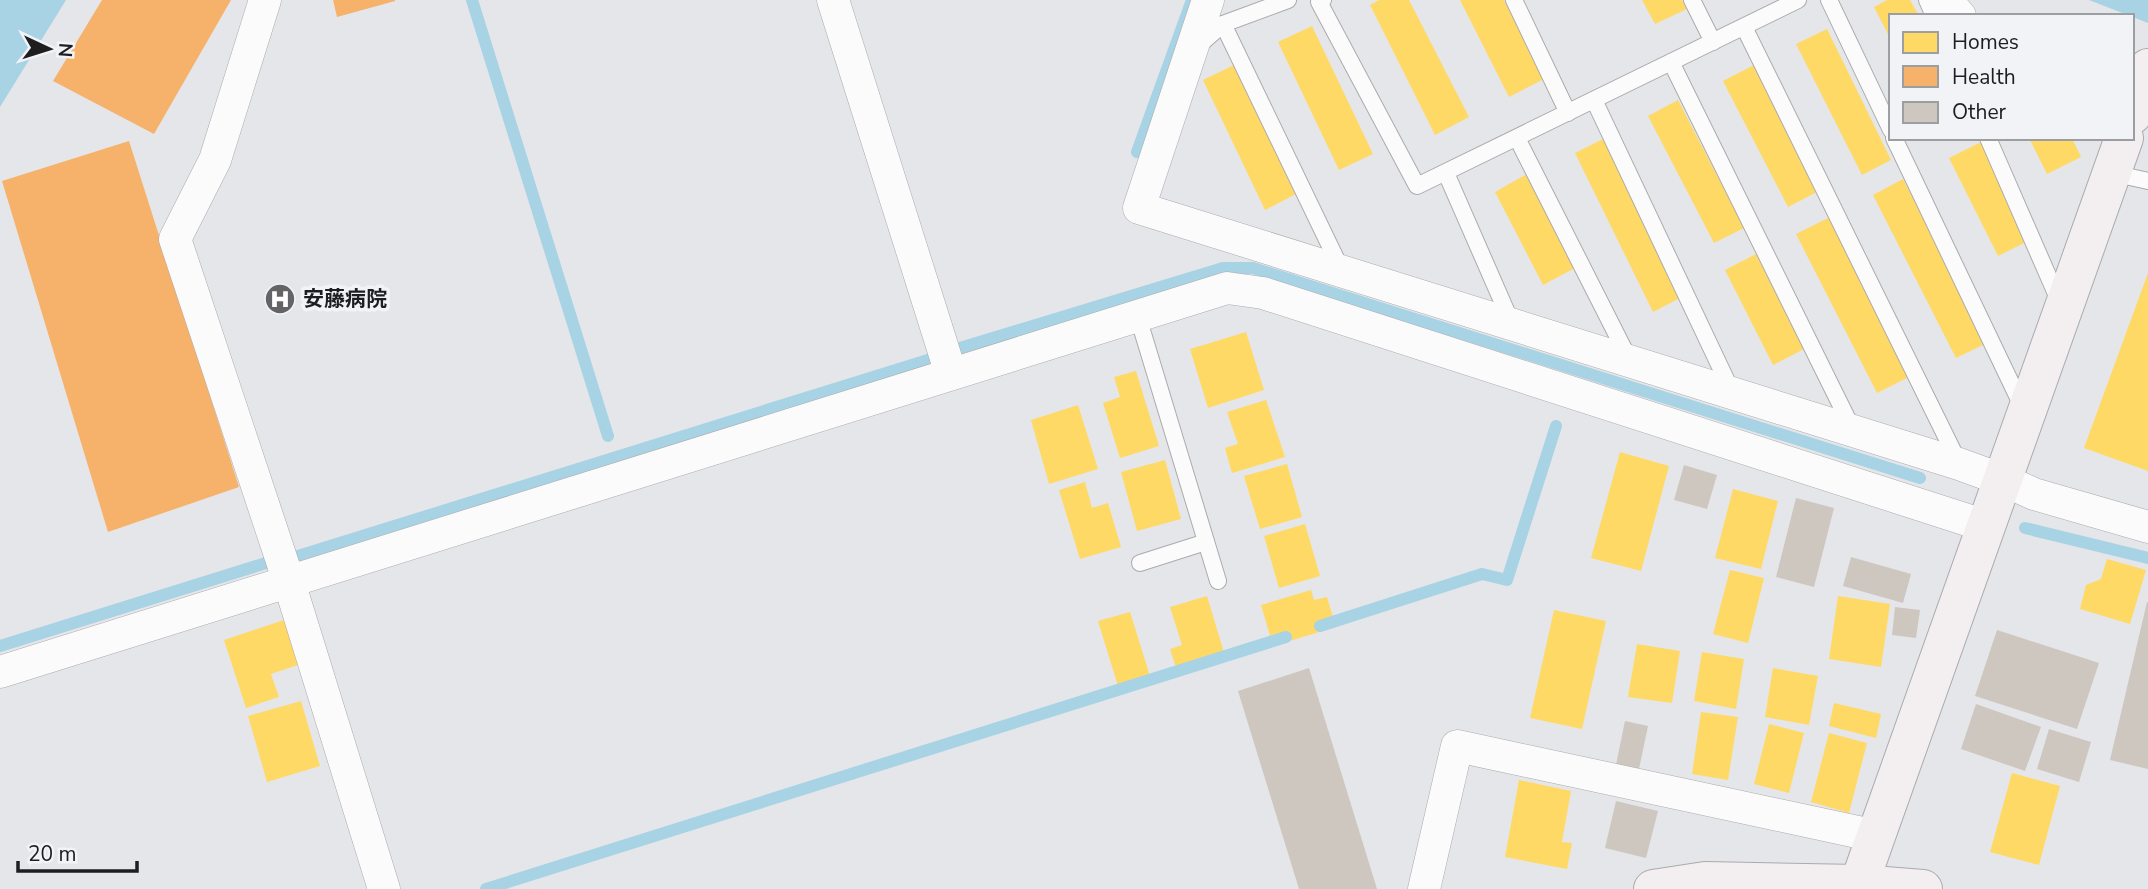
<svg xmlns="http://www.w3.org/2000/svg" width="2148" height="889" font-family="'Nunito Sans','Noto Sans JP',sans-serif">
  <rect width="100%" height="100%" fill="#e5e6e9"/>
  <!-- water -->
  <g fill="#a7d3e5">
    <path d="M0 0H66L0 107Z"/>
    <path d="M2089 0H2148V23Z"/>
  </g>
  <!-- homes -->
  <g fill="#ffd966">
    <path d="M1379 0H1409L1469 117 1435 135 1370 5Z"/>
    <path d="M1460 0H1504L1544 79 1509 97Z"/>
    <path d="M1642 0H1682L1687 9 1655 24Z"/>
    <path d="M1887 0H1910L1919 16H1891V40L1874 7Z"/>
    <path d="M1312 26 1373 154 1339 170 1278 42Z"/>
    <path d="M1827 29 1891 160 1862 175 1796 44Z"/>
    <path d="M1236 64 1298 193 1265 210 1203 80Z"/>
    <path d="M1754 65 1819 191 1788 207 1723 81Z"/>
    <path d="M1678 100 1744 228 1714 243 1648 116Z"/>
    <path d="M1605 138 1684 296 1653 312 1575 153Z"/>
    <path d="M2029 138H2072L2081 157 2047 174Z"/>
    <path d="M1981 142 2030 240 1998 256 1949 158Z"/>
    <path d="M1527 174 1575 268 1543 285 1495 192Z"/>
    <path d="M1903 179 1987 343 1956 358 1873 195Z"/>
    <path d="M1830 217 1911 376 1877 393 1796 234Z"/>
    <path d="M1756 254 1804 349 1773 365 1725 270Z"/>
    <path d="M2148 273V471L2084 448Z"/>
    <path d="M1246 332 1264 390 1208 408 1190 349Z"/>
    <path d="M1136 371 1159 446 1120 458 1103 403 1120 397 1114 377Z"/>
    <path d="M1266 400 1285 457 1232 473 1225 448 1238 444 1227 412Z"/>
    <path d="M1078 405 1098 469 1049 484 1031 420Z"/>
    <path d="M1620 452 1669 466 1641 571 1591 558Z"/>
    <path d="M1165 460 1181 519 1137 531 1121 472Z"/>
    <path d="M1287 464 1302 517 1260 529 1244 476Z"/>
    <path d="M1085 482 1092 508 1108 503 1121 547 1080 559 1059 490Z"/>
    <path d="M1733 489 1778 501 1761 569 1715 558Z"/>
    <path d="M1305 524 1320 576 1279 588 1264 536Z"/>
    <path d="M2107 559 2146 570 2130 624 2080 609 2086 585 2101 579Z"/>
    <path d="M1730 570 1764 578 1748 643 1713 634Z"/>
    <path d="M1311 590 1314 600 1327 597 1336 627 1273 646 1261 605Z"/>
    <path d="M1207 596 1225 656 1177 671 1170 649 1182 645 1170 607Z"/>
    <path d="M1838 596 1890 604 1881 667 1829 659Z"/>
    <path d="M1554 610 1606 621 1582 729 1530 718Z"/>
    <path d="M1130 612 1150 676 1118 686 1098 621Z"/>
    <path d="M284 620 298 665 271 674 279 697 246 708 224 640Z"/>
    <path d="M1637 644 1680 651 1672 703 1628 697Z"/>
    <path d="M1702 652 1744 659 1736 709 1694 701Z"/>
    <path d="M1773 668 1818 676 1809 725 1765 717Z"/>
    <path d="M301 701 320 766 267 782 248 716Z"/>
    <path d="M1834 703 1881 714 1876 738 1829 726Z"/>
    <path d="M1701 712 1738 717 1728 780 1692 774Z"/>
    <path d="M1769 724 1804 733 1789 793 1754 784Z"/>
    <path d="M1829 733 1867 743 1849 813 1811 802Z"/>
    <path d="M2012 773 2060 786 2039 865 1990 852Z"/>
    <path d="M1519 780 1571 791 1562 842 1572 843 1567 869 1505 857Z"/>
  </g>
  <!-- health -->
  <g fill="#f6b26b">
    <path d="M102 0H231L154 134 53 81Z"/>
    <path d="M333 0H395V1L337 17Z"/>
    <path d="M129 141 239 487 108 532 2 181Z"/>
  </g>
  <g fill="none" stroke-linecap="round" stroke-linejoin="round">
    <!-- stream -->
    <g stroke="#a7d3e5" stroke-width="12">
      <path d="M472 0 608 436"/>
      <path d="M1137 152 1192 0"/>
      <path d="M960 348 1223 268H1253L1920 478"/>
      <path d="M2025 528 2148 558"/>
      <path d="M298 556 928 360"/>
      <path d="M1320 626 1482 574 1507 580 1556 426"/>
      <path d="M0 646 266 563"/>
      <path d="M486 889 1286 637"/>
    </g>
  </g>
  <!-- building -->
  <g fill="#cec7c0">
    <path d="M1684 465 1717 475 1707 509 1674 500Z"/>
    <path d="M1796 498 1834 508 1814 587 1776 577Z"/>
    <path d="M1851 557 1911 574 1903 603 1843 586Z"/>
    <path d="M2147 602H2148V769L2110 760Z"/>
    <path d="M1895 607 1920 610 1916 638 1892 635Z"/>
    <path d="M1997 630 2099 663 2077 729 1975 696Z"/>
    <path d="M1309 668 1377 889H1299L1238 691Z"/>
    <path d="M1976 704 2041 727 2025 771 1961 749Z"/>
    <path d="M1625 721 1648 726 1639 769 1616 765Z"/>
    <path d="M2049 729 2091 742 2079 782 2037 769Z"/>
    <path d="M1616 801 1658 811 1646 858 1605 848Z"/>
  </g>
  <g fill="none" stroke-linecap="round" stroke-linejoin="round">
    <!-- lane casing -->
    <g stroke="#ababad" stroke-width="18">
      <g id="lane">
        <path d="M1323 0 1319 2 1417 186 1798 0"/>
        <path d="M1514 0 1568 113"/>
        <path d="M1692 0 1713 42"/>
        <path d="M1829 0 1891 130"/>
        <path d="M1927 0 1934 16"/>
        <path d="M1223 24 1342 271"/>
        <path d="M1744 27 1958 461"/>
        <path d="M1198 46 1223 24 1288 0"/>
        <path d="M1671 62 1853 430"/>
        <path d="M1594 100 1732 392"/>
        <path d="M1517 138 1630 361"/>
        <path d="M1894 138 2023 408"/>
        <path d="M1988 138 2060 303"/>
        <path d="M1446 173 1512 324"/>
        <path d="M2112 173 2148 181"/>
        <path d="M1138 317 1218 581"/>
        <path d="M1140 563 1206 542"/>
      </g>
    </g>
    <!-- street casing -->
    <g stroke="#ababad" stroke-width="33">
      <g id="street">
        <path d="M265 0 215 160 175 239 289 582 384 889"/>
        <path d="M833 0 951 374"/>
        <path d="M1208 0 1139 208 1959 464 2003 480 2034 494 2148 527"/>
        <path d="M1946 0 1960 16"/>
        <path d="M0 672 1227 288 1263 293 1986 526"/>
        <path d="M1424 889 1457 746 1876 836"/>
      </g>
    </g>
    <!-- secondary casing -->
    <g stroke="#ababad" stroke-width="40">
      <g id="secondary">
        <path d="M2132 115 2148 68"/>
        <path d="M1859 884 2124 138"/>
        <path d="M1653 889 1705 881 1859 884 1923 889"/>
      </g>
    </g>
    <!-- lane -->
    <use href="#lane" stroke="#fbfbfc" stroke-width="16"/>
    <!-- street -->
    <use href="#street" stroke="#fbfbfc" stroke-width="32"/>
    <!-- secondary -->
    <use href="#secondary" stroke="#f3eef0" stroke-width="38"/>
  </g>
  <!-- icons -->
  <defs>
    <g id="hospital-disc" transform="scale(1.575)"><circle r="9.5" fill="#646466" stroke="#f1f3f7"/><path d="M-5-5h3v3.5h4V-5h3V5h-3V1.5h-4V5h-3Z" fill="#fff"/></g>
  </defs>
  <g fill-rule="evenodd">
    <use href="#hospital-disc" x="280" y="299"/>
  </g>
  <g text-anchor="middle" stroke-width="7" stroke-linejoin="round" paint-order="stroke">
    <!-- poi labels -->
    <g font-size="21" font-weight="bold" fill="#1e1e20" stroke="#f1f3f7" text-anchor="start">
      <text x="303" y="306">安藤病院</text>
    </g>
  </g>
  <!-- legend -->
  <rect x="1889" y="14" width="245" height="126" fill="#f1f3f7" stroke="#9d9ea1" stroke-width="2"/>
  <rect x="1903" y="32" width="35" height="21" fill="#ffd966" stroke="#9d9ea1" stroke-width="2"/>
  <text x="1952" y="49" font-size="21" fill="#1e1e20">Homes</text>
  <rect x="1903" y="66" width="35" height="21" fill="#f6b26b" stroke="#9d9ea1" stroke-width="2"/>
  <text x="1952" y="84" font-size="21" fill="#1e1e20">Health</text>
  <rect x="1903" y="102" width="35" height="21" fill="#cec7c0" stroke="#9d9ea1" stroke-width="2"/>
  <text x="1952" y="119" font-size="21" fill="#1e1e20">Other</text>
  <!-- north arrow -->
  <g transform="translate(49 49) rotate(94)" stroke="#f1f3f7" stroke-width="5" paint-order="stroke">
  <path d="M0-5L12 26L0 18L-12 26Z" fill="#1e1e20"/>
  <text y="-10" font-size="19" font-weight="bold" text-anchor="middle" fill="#1e1e20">N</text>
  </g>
  <!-- scale -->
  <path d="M18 861v10h119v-10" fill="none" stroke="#1e1e20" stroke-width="3.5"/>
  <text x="28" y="861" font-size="21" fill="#1e1e20" stroke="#f1f3f7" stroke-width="5" paint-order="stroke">20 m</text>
</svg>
